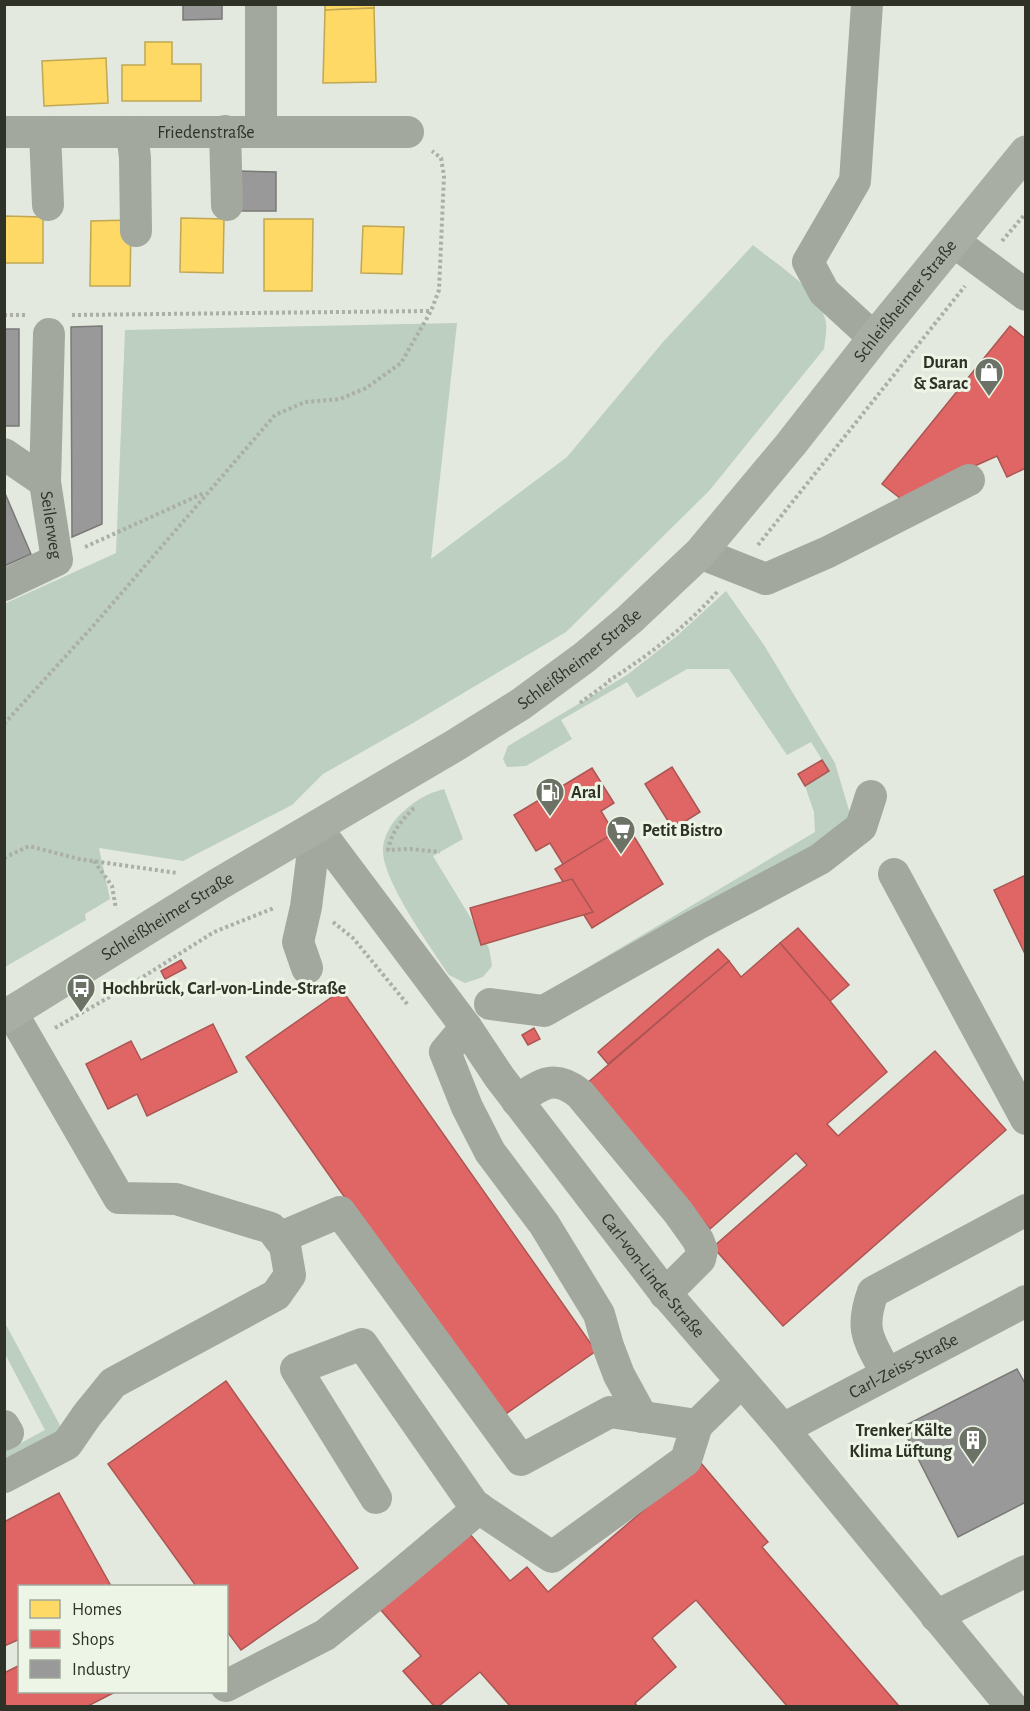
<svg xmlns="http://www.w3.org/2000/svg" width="1030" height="1711" font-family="'Alegreya Sans',sans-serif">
  <rect width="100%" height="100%" fill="#e3e9de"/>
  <!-- green -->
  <g fill="#bccfc0">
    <path d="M753 245C777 265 819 289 826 322 827 331 825 340 824 349L709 491 566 632 413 723 323 774 292 805 183 861 99 848 110 899 85 914 86 920 5 967 4 604 116 553 125 330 457 323 431 559 567 457 663 342Z"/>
    <path d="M726 591 764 645 835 763 851 817 821 848 584 979 580 972 815 832 814 812 805 786 829 771 811 742 787 755 729 669H687L637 698 627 682 561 720 572 739 526 766 507 767 503 759 508 746 627 675 678 635Z"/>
    <path d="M444 789 463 839 433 856 489 948 492 966 483 977 465 983 449 975C432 949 382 880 383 850 383 836 393 820 404 811 416 800 428 793 444 789Z"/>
    <path d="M5 1323 63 1431 5 1462 4 1452 45 1430 5 1354Z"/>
  </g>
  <!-- homes -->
  <g fill="#ffd966" stroke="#c0a753" stroke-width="1.5">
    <path d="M325 4H374V8L325 10Z"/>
    <path d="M374 8 376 82 323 83 325 10Z"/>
    <path d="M145 42H172V64H201V101H122V65H145Z"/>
    <path d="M106 58 108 103 44 106 42 61Z"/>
    <path d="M4 216 43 217V263H4Z"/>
    <path d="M181 218 224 219 223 273 180 272Z"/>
    <path d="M264 219H313L312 291H264Z"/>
    <path d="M131 220 130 286H90L91 221Z"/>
    <path d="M363 226 404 227 402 274 361 273Z"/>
  </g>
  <!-- shops -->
  <g fill="#e06666" stroke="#ab5653" stroke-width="1.5">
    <path d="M1010 326 1026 339V468L1007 477 997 456 901 499 882 484Z"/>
    <path d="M822 760 829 771 805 786 798 774Z"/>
    <path d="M672 767 700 812 673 829 645 784Z"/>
    <path d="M592 768 614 803 601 811 617 838 566 869 550 843 536 851 514 815Z"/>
    <path d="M627 825 663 884 592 928 555 869Z"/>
    <path d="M1026 875V956L994 890Z"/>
    <path d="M572 879 593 912 481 945 470 908Z"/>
    <path d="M798 928 849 985 830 1001 780 943Z"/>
    <path d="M780 943 830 1001 887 1072 827 1124 838 1136 935 1051 1006 1130 783 1326 713 1247 807 1165 796 1153 710 1229 586 1084 729 961 741 977Z"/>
    <path d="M718 949 729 961 608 1064 598 1052Z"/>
    <path d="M181 960 186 968 165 979 161 971Z"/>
    <path d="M342 990 596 1351 500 1418 246 1057Z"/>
    <path d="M213 1024 237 1072 147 1116 137 1094 108 1109 86 1064 131 1041 141 1060Z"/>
    <path d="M534 1028 540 1039 528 1045 522 1035Z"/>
    <path d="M226 1381 358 1568 241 1650 226 1630V1586H196L108 1464Z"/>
    <path d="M700 1462 768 1542 762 1547 899 1706H787L696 1600 652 1638 676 1667 635 1703 637 1706H510L480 1672 439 1706H434L403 1671 421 1656 380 1609 469 1533 510 1581 527 1567 548 1592Z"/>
    <path d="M59 1493 111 1586H20V1639L4 1646V1522Z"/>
    <path d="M20 1665V1692H115L88 1706H4V1673Z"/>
  </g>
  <!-- industry -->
  <g fill="#999" stroke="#797a77" stroke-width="1.5">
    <path d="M183 4H222V19L183 20Z"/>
    <path d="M238 171 276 172V211H238Z"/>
    <path d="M102 326V524L72 537 71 327Z"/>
    <rect x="4" y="329" width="15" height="97"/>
    <path d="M4 491 31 554 4 566Z"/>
    <path d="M1017 1369 1026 1385V1502L958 1537 902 1427Z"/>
  </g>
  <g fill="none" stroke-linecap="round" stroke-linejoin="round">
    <!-- path -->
    <g stroke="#abafa7" stroke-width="4" stroke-dasharray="3 3" stroke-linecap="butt">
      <path d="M1002 241 1026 213"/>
      <path d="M4 315H25"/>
      <path d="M72 315 430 311"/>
      <path d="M758 545 965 286"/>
      <path d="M85 547 204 493"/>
      <path d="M608 680H610C649 655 687 626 718 591"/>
      <path d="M580 703 610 681"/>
      <path d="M4 724 94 625 275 415 305 402 340 399 366 388 401 363 431 311 439 290 444 176 441 158 432 151"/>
      <path d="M414 808C401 821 392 831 388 850L410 849 440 852"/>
      <path d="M4 858 29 846 79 859 177 873"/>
      <path d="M94 861 112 886 116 909"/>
      <path d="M333 922 353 938 408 1005"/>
      <path d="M55 1028 127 987 214 932 274 908"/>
    </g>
    <!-- minor -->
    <g stroke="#a3a89e" stroke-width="32">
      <path d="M867 4 855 181 808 262 824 292 874 338"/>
      <path d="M225 131 227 205"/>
      <path d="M261 131V4"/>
      <path id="s1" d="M4 132H408"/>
      <path d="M45 132 48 205"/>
      <path d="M132 132 135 158 136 231"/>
      <path d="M953 241 1026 295"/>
      <path id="s2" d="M4 454 45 482 57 560 4 585"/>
      <path d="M45 482 49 334"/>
      <path d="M700 553 766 579 828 552 969 480"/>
      <path id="s3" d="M316 827 466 1027 500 1078 661 1288 783 1429 1011 1706"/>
      <path d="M894 874 1026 1119"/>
      <path d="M307 968 298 942 306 907 316 827"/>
      <path d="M490 1004 544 1011 696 925 820 859 861 827 871 796"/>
      <path d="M466 1027 445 1052 467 1107 490 1152 544 1224 599 1314 608 1346 619 1375 642 1417"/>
      <path d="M517 1101C541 1084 554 1073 580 1094L678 1212 698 1240 702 1250 700 1259 665 1294"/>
      <path d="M279 1238 340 1212 521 1460 610 1412 697 1425 741 1382"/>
      <path d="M887 1374C869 1340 859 1331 873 1292L1026 1210"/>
      <path d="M4 1426 8 1433 4 1435"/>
      <path id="s4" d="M783 1429 1026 1301"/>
      <path d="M4 1477 67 1444 87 1415 113 1383 276 1295 290 1275 285 1246 271 1228 176 1199 119 1198 12 1013"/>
      <path d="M376 1498 296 1369 362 1344 474 1505 552 1557 686 1460 697 1425"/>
      <path d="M936 1616 1026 1571"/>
      <path d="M226 1686 325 1635 391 1582 479 1508"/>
    </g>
    <!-- major -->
    <path stroke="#a8aea3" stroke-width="33" id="s5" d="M4 1017 217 885 454 746 521 704 585 657 630 619 700 553 791 444 874 338 1026 152"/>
  </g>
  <!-- icons -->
  <defs>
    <g id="shop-pin" transform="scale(1.5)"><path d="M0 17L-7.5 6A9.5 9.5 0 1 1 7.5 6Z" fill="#6d7267" stroke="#edf6e6"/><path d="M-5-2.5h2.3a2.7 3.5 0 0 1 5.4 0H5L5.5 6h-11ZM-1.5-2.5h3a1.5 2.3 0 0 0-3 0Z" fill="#fff"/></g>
    <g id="fuel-pin" transform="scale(1.5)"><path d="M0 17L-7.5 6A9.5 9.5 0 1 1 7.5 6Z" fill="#6d7267" stroke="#edf6e6"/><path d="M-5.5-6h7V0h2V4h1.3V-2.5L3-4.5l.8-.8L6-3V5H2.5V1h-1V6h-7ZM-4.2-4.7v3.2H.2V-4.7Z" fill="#fff"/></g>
    <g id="supermarket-pin" transform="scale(1.5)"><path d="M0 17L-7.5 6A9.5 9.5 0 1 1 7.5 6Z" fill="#6d7267" stroke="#edf6e6"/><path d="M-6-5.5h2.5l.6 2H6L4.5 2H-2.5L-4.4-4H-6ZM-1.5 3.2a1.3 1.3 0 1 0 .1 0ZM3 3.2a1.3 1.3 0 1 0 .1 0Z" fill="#fff"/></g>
    <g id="bus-pin" transform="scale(1.5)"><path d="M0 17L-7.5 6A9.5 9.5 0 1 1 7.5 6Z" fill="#6d7267" stroke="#edf6e6"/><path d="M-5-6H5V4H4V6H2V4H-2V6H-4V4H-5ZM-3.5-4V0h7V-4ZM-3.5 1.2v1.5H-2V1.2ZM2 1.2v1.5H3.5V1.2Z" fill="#fff"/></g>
    <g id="building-pin" transform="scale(1.5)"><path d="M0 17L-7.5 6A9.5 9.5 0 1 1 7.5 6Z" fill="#6d7267" stroke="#edf6e6"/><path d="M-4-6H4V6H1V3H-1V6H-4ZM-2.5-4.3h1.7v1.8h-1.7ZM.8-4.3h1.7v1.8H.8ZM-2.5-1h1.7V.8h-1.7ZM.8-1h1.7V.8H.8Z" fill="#fff"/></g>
  </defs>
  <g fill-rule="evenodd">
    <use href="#shop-pin" x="989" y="372"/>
    <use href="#fuel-pin" x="550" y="792"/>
    <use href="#supermarket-pin" x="621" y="830"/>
    <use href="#bus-pin" x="81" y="988"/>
    <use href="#building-pin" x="973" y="1440"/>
  </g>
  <g text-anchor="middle" stroke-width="6" stroke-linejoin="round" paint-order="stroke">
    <!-- street labels -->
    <g font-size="18" fill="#2e3227" stroke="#edf6e6">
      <text dy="6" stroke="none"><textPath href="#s1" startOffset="202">Friedenstraße</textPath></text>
      <text dy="6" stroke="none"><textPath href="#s5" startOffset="1164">Schleißheimer Straße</textPath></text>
      <text dy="6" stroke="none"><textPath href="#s2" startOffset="93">Seilerweg</textPath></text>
      <text dy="6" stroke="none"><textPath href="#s5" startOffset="678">Schleißheimer Straße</textPath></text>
      <text dy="6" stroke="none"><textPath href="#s5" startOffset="192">Schleißheimer Straße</textPath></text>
      <text dy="6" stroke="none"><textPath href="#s3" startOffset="561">Carl-von-Linde-Straße</textPath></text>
      <text dy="6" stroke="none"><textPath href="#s4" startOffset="136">Carl-Zeiss-Straße</textPath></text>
    </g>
    <!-- poi labels -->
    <g font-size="18" font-weight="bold" fill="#2e3227" stroke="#edf6e6" text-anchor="start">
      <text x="968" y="368" text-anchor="end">Duran<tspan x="968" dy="21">&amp; Sarac</tspan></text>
      <text x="571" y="798">Aral</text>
      <text x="642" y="836">Petit Bistro</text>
      <text x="102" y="994">Hochbrück, Carl-von-Linde-Straße</text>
      <text x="952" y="1436" text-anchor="end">Trenker Kälte<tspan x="952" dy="21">Klima Lüftung</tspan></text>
    </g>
  </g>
  <!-- border -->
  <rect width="1030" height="1711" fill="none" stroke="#2e3227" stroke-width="12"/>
  <!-- legend -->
  <rect x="18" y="1585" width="210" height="108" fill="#edf6e6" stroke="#a1a89a" stroke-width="1.5"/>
  <rect x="30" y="1600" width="30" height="18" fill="#ffd966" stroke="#a1a89a" stroke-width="1.5"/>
  <text x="72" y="1615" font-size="18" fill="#2e3227">Homes</text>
  <rect x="30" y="1630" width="30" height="18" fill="#e06666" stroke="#a1a89a" stroke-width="1.5"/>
  <text x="72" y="1645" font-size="18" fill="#2e3227">Shops</text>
  <rect x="30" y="1660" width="30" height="18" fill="#999999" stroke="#a1a89a" stroke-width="1.5"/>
  <text x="72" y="1675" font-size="18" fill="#2e3227">Industry</text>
</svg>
